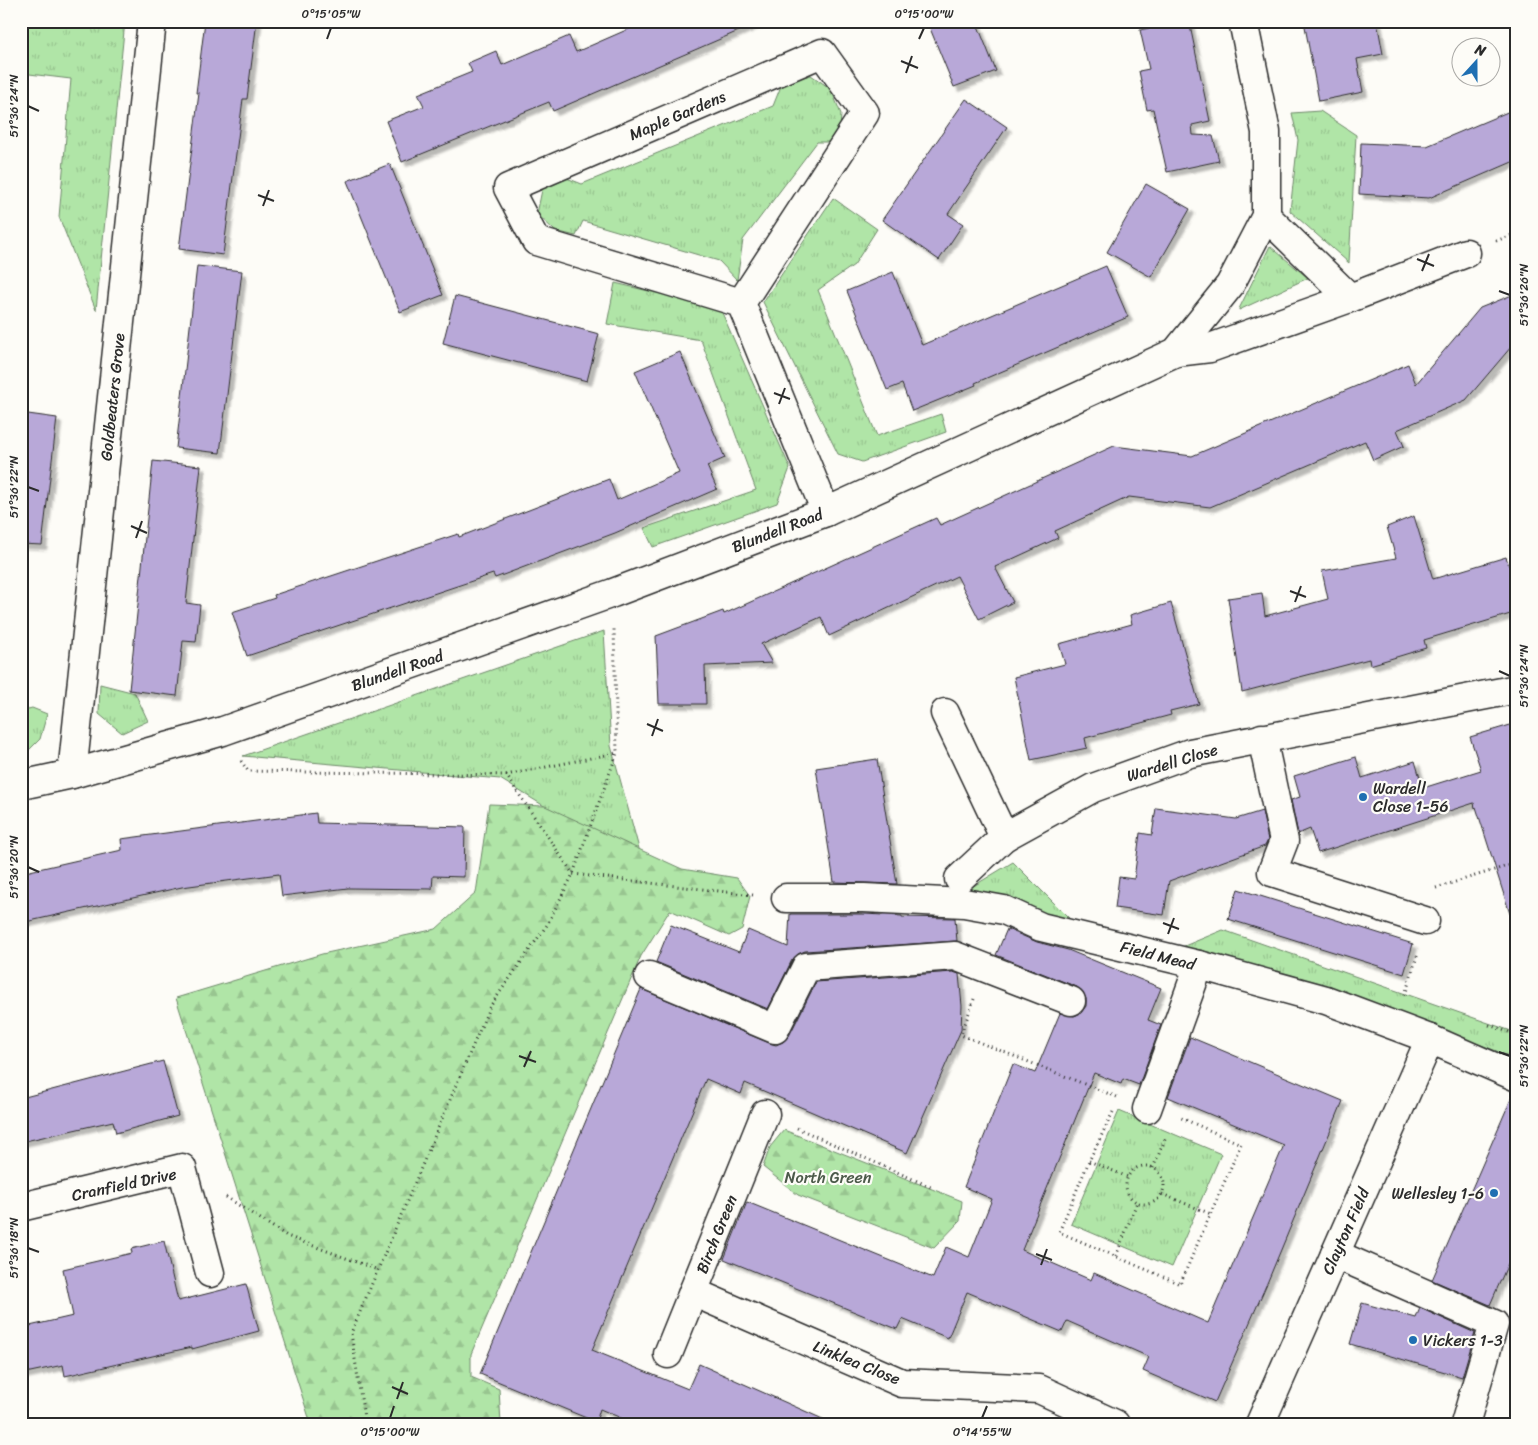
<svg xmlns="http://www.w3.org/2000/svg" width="1538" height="1445" font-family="Sriracha,sans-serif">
  <defs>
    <pattern id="grass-tufts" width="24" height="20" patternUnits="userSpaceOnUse" patternTransform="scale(1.25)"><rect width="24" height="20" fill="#b0e5a7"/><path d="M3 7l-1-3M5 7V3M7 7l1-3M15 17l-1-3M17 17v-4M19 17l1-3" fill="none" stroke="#98c590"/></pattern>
    <pattern id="forest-firs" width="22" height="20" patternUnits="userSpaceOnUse" patternTransform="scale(1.25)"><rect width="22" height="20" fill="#b0e5a7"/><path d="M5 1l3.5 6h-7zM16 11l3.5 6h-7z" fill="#98c590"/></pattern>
    <filter id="shadow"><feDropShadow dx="4.5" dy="4.5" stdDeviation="1" flood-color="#0004"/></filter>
  </defs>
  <rect width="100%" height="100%" fill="#fdfcf7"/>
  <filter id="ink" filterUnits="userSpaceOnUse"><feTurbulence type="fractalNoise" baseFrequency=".02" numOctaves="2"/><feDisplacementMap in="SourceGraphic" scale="10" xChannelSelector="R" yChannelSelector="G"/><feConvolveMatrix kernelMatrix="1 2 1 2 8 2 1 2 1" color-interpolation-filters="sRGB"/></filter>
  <g filter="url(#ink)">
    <!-- grass -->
    <g fill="url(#grass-tufts)" stroke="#6e8869">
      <path d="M21 21H125L96 310 59 217 71 79 21 73Z"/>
      <path d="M811 75 831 89 841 114 840 130 835 142H817L743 240 737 280 719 261 583 221 576 236 555 231 537 214 543 185 564 177 582 184 773 106 783 81Z"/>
      <path d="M1320 111 1356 135 1349 263 1290 211 1298 140 1292 113Z"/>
      <path d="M833 198 877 229 854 265 818 290 877 436 941 414 946 432 862 462 838 454 763 302Z"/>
      <path d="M1270 246 1308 278 1239 310V309Z"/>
      <path d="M615 283 720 308 790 468 777 503 653 547 644 528 756 490 701 340 607 324Z"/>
      <path d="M604 631 611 746 644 867 500 779 243 756Z"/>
      <path d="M100 684 135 693 148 721 122 733 99 714Z"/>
      <path d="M32 708 47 714 40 739 24 755H21V711Z"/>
      <path d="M1013 862 1074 923 962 893Z"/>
      <path d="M1223 930 1517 1033V1059L1375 1004 1177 949Z"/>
      <path d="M1119 1111 1221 1154 1172 1267 1071 1224Z"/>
    </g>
    <!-- forest -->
    <g fill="url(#forest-firs)" stroke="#6e8869">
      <path d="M489 804 545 806 682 869 737 878 750 896 742 929 729 936 670 910 641 956 471 1354V1377L499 1389 501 1424H311L176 998 322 954 436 929 476 893Z"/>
      <path d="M784 1130 962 1201 960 1221 934 1248 798 1195 763 1167 770 1147Z"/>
    </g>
    <!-- building -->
    <g fill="#b8a8d8" stroke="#2b2b2b" filter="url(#shadow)">
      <path d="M205 21H257L247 99H243L223 255 179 249 199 93H196Z"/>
      <path d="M647 21H762L553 111 549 102 402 162 386 121 424 106 418 94 472 72 468 63 496 51 502 65 569 36 576 52Z"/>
      <path d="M927 21H976L996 71 954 87Z"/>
      <path d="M1182 21H1189L1210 121 1192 125 1193 135 1213 136 1219 161 1167 172 1153 109 1147 110 1139 71 1149 69 1140 30Z"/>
      <path d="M1304 21H1377L1383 54 1357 59 1363 92 1319 101Z"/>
      <path d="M966 99 1007 127 948 214 963 224 939 260 882 220Z"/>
      <path d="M1517 108V160L1429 198 1359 194 1361 143 1427 146Z"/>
      <path d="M390 164 443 295 400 312 347 181Z"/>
      <path d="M1146 184 1190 209 1151 277 1107 252Z"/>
      <path d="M197 266 242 271 220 453 176 448Z"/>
      <path d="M1106 266 1128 317 975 383 976 385 912 411 902 384 887 390 847 291 893 272 922 345Z"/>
      <path d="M1517 293V340L1466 400 1397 430 1404 446 1373 460 1365 441 1210 507 1129 497 1055 531 1058 538 995 567 1013 602 979 619 957 576 829 636 821 617 761 644 772 663 705 666 706 704H659L656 636 723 611 724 614 936 518 940 525 1114 446 1192 456 1408 364 1416 384 1480 308Z"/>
      <path d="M455 296 599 334 587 381 443 343Z"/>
      <path d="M680 352 725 458 707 466 717 489 615 533 495 578 493 574 247 656 232 612 275 598 274 595 458 534 459 537 609 479 617 500 679 473 635 371Z"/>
      <path d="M21 413 57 418 42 545 21 544Z"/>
      <path d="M153 461 201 466 186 603 200 605 196 642 183 641 177 696 129 690Z"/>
      <path d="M1414 516 1433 579 1506 557 1509 566 1517 564V612L1424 640 1426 648 1370 665 1369 659 1242 692 1228 598 1262 593 1265 616 1328 599 1322 571 1396 558 1387 527Z"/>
      <path d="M1171 603 1199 704 1170 711 1171 715 1085 738 1087 748 1031 760 1014 677 1065 664 1059 644 1132 624 1130 615Z"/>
      <path d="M1517 723V913L1510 914 1476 807 1475 808 1474 803 1318 853 1310 829 1298 834 1291 800 1300 797 1294 776 1356 757 1362 778 1415 761 1423 788 1481 770 1470 737Z"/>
      <path d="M877 759 897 884 834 882 816 768Z"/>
      <path d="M1156 808 1236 819 1262 811 1268 840 1265 846 1169 881 1164 915 1115 908 1119 877 1134 879 1140 833 1152 835Z"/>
      <path d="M316 813 317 823 465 827 464 877 433 876 432 889 348 888 282 896 279 874 182 887 21 923V873L122 850 121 839Z"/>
      <path d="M1238 889 1413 944 1404 974 1228 919Z"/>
      <path d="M790 914H864L902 916V917L955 918 957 941 805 951 798 954 792 960 768 1009 656 962 671 925 739 952 748 930 788 947Z"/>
      <path d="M1007 929 1037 942 1068 950 1161 988 1148 1020 1161 1025 1139 1085 1123 1079 1121 1084 1094 1073 1022 1250 1091 1280 1094 1273 1208 1323 1284 1145 1168 1097 1190 1037 1343 1101 1268 1281 1215 1402 1143 1371 1149 1357 1067 1321 1062 1332 967 1292 948 1338 902 1319 897 1329 724 1259 747 1202 933 1278 946 1247 969 1257 992 1199 964 1187 1013 1064 1035 1073 1060 1013 1074 1016 1081 1013 1086 1006V999L1083 992 1077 987 996 955Z"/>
      <path d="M953 972 959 974 962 1006 961 1030 907 1153 745 1083 741 1094 706 1079 592 1350 688 1389 699 1364 834 1424H635L600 1409 596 1422 480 1374 641 989 769 1043 776 1045 783 1042 789 1036 816 982Z"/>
      <path d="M163 1061 178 1116 116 1133 113 1121 21 1142V1098Z"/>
      <path d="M1514 1092H1517V1243L1490 1305 1432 1280Z"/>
      <path d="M164 1241 178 1301 246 1284 259 1331 192 1349V1347L65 1376 63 1365 21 1374V1328L73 1316 63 1269 132 1253 131 1249Z"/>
      <path d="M1362 1303 1416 1318 1420 1308 1475 1333 1462 1377 1350 1344Z"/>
    </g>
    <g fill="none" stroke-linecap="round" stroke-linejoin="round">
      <!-- minor casing -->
      <g stroke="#2b2b2b" stroke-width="31">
        <g id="minor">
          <path d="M1266 216 1350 298"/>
          <path d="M741 303 865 113 822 53 508 188 536 241 741 303 826 512"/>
          <path d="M1176 352 1210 348 1350 298 1466 253"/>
          <path d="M945 713 1004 837 1093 788 1190 753 1517 689"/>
          <path d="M1262 738 1284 841 1272 872 1425 921"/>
          <path d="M72 774 152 21"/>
          <path d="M21 785 72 774 223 731 613 593 826 512 1176 352 1230 285 1266 216V132L1243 21"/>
          <path d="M959 879 1004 837"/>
          <path d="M786 898H864L964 903 1004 910 1041 927 1199 965 1326 1000 1430 1039 1517 1077"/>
          <path d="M649 976 775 1029 806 967 955 956 1071 1001"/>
          <path d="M1147 1109 1199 965"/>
          <path d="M21 1207 182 1168 210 1273"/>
          <path d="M1335 1254 1494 1324 1465 1424"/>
          <path d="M693 1292 902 1383 1039 1389 1115 1424"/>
          <path d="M668 1354 765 1114"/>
          <path d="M1260 1424 1430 1039"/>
        </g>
      </g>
      <!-- path -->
      <g stroke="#2b2b2b" stroke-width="3" stroke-dasharray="1 4" stroke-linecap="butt">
        <path d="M1496 241 1517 233"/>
        <path d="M241 761 248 771 506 775 573 874 753 895"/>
        <path d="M506 775 616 753"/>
        <path d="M1436 888 1517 863"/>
        <path d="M1405 995 1418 953"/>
        <path d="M974 999 961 1035 1117 1097"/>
        <path d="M1489 1025 1517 1035"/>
        <path d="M1113 1112 1089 1161 1059 1232 1180 1284 1241 1144 1179 1117"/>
        <path d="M797 1128 933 1188"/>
        <path d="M1089 1161 1128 1177"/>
        <circle cx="1145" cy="1185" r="19"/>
        <path d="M1153 1168 1166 1137"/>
        <path d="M1162 1194 1211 1214"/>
        <path d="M226 1197 287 1236 378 1270"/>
        <path d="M1116 1256 1137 1202"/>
        <path d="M365 1424 351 1333 489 1008 547 925 573 874 617 753 614 628"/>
      </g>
      <!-- minor -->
      <use href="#minor" stroke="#fdfcf7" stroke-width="28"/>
    </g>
  </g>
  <!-- ticks -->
  <path fill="none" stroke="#2b2b2b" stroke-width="2" d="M327 39 331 28M919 39 924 28M901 61 918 68M906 73 912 56M28 106 39 111M258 195 274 201M263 206 269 190M1417 259 1434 266M1422 271 1429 254M1499 291 1510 295M774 393 790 399M779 404 785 388M28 487 39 491M131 526 147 533M136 538 142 521M1290 591 1306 597M1295 602 1301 586M1499 671 1510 676M647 724 663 731M652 736 658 719M28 867 39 872M1163 923 1179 929M1168 934 1174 918M1499 1052 1510 1056M519 1056 536 1062M524 1067 531 1051M28 1248 39 1252M1036 1254 1052 1260M1041 1265 1047 1249M392 1387 408 1394M397 1399 403 1382M390 1418 394 1406M982 1418 987 1406"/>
  <!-- markers -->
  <g fill="#1f6fb2" stroke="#fdfcf7" stroke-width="2">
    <circle cx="1363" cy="797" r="5"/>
    <circle cx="1494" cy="1193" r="5"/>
    <circle cx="1413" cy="1340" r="5"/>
  </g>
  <g text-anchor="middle" stroke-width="4.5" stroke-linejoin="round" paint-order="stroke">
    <!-- street labels -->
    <g font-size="16" fill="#2b2b2b" stroke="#fdfcf7">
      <text transform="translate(677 115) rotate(-23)" y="6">Maple Gardens</text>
      <text transform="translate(112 397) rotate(-84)" y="6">Goldbeaters Grove</text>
      <text transform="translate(777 530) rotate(-21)" y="6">Blundell Road</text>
      <text transform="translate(397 670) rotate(-19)" y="6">Blundell Road</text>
      <text transform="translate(1172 762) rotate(-17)" y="6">Wardell Close</text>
      <text transform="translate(1158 955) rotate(14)" y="6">Field Mead</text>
      <text transform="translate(124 1184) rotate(-12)" y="6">Cranfield Drive</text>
      <text transform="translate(1345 1231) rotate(-66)" y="6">Clayton Field</text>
      <text transform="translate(716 1234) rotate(-68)" y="6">Birch Green</text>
      <text transform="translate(857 1362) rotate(22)" y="6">Linklea Close</text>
    </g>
    <!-- poi labels -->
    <g font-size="16" fill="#2b2b2b" stroke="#fdfcf7" text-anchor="start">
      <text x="1373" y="794">Wardell<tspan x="1373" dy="18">Close 1-56</tspan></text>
      <text x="1484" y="1199" text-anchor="end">Wellesley 1-6</text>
      <text x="1423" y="1346">Vickers 1-3</text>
    </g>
    <!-- park labels -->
    <g font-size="16" fill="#4c5a4a" stroke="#fdfcf7">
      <text x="828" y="1183">North Green</text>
    </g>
  </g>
  <!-- margin -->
  <rect width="1538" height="1445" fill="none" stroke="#fdfcf7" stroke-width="55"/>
  <!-- north arrow -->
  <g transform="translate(1476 62) rotate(21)"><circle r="24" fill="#fdfcf7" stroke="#a9a8a5"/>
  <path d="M0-4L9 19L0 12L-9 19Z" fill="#1f6fb2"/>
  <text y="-8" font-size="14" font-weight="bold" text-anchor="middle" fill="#2b2b2b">N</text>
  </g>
  <rect x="28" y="28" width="1482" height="1390" fill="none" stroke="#2b2b2b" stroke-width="2"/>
  <g font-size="12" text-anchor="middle" fill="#2b2b2b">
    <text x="331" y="18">0°15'05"W</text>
    <text x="924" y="18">0°15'00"W</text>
    <text transform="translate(14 106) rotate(-90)" y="4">51°36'24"N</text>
    <text transform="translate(1524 295) rotate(-90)" y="4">51°36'26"N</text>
    <text transform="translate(14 487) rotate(-90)" y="4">51°36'22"N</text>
    <text transform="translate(1524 676) rotate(-90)" y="4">51°36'24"N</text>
    <text transform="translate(14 867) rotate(-90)" y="4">51°36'20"N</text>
    <text transform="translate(1524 1056) rotate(-90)" y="4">51°36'22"N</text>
    <text transform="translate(14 1248) rotate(-90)" y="4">51°36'18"N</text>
    <text x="390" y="1436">0°15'00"W</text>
    <text x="982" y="1436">0°14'55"W</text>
  </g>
</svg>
